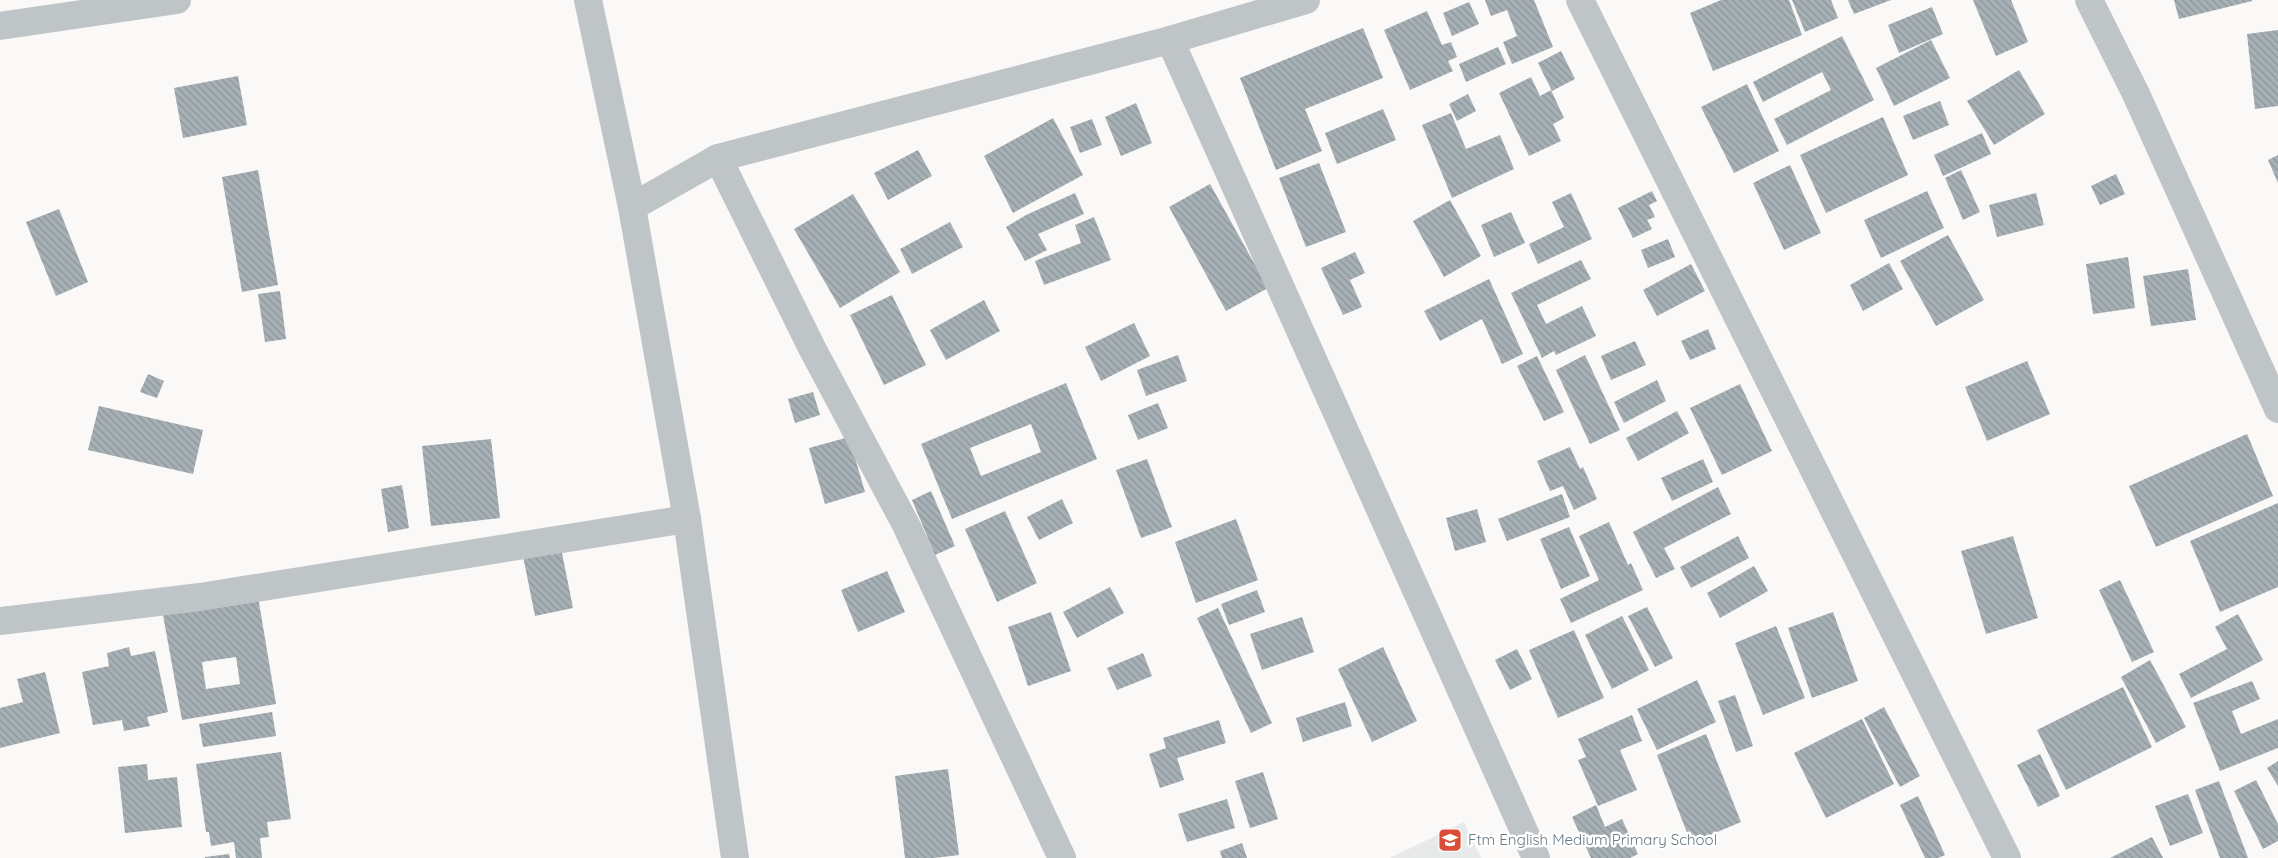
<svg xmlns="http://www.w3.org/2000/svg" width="2278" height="858" font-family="Quicksand,sans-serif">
  <defs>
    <pattern id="building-back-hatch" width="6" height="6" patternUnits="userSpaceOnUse" patternTransform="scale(1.25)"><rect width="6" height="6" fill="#a6b0b5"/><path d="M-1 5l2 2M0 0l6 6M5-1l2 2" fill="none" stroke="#8b9499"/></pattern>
  </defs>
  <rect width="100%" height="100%" fill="#faf9f8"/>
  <!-- built -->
  <path fill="#e8e9e9" d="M1464 822 1481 858H1390Z"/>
  <!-- building -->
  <g fill="url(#building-back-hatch)" fill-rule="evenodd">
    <path d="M1485 0H1534L1553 47 1512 64 1503 42 1517 36 1507 10 1491 16Z"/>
    <path d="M1721 0H1789L1802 35 1713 71 1690 13Z"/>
    <path d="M1792 0H1831L1838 18 1805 32Z"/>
    <path d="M1848 0H1891L1854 14Z"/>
    <path d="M1973 0H2011L2028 42 1996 56Z"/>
    <path d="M2174 0H2252V1L2179 19Z"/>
    <path d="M1469 2 1479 24 1452 36 1443 13Z"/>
    <path d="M1932 7 1943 34 1899 53 1888 25Z"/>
    <path d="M1427 11 1442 45 1451 42 1457 57 1448 61 1453 71 1410 90 1384 30Z"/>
    <path d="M1363 28 1383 78 1305 109 1322 151 1276 170 1240 78Z"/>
    <path d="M2278 30V106L2255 109 2247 34Z"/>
    <path d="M1842 36 1874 100 1787 145 1774 119 1831 90 1822 72 1763 102 1753 82Z"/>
    <path d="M1931 40 1950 78 1894 106 1876 68Z"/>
    <path d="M1498 47 1506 64 1466 82 1459 64Z"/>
    <path d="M1561 51 1575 79 1552 91 1538 63Z"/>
    <path d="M2019 70 2045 114 1994 145 1967 101Z"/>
    <path d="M238 76 247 125 183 138 174 88Z"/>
    <path d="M1531 77 1540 96 1551 90 1564 118 1553 124 1561 141 1529 156 1499 93Z"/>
    <path d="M1747 84 1779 151 1734 173 1701 107Z"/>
    <path d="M1468 94 1476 111 1457 121 1449 104Z"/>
    <path d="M1940 101 1949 125 1913 140 1903 116Z"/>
    <path d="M1136 103 1152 143 1121 156 1105 117Z"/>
    <path d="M1383 109 1396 140 1337 164 1325 133Z"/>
    <path d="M1451 113 1466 149 1500 135 1514 169 1452 198 1422 125Z"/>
    <path d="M1883 117 1908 175 1826 213 1800 155Z"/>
    <path d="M1053 118 1083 175 1013 213 984 156Z"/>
    <path d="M1092 119 1102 145 1080 153 1070 127Z"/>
    <path d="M1982 133 1991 154 1943 176 1934 155Z"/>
    <path d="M918 150 932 176 888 200 874 173Z"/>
    <path d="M2278 155V183L2268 160Z"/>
    <path d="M1319 163 1346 232 1306 247 1279 178Z"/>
    <path d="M1790 165 1821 233 1784 250 1753 183Z"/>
    <path d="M258 170 278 285 242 292 222 177Z"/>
    <path d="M1961 170 1980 212 1963 220 1945 178Z"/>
    <path d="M2116 174 2125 194 2100 205 2091 186Z"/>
    <path d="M1210 184 1268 288 1226 311 1169 207Z"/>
    <path d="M1652 191 1657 201 1649 205 1655 217 1647 220 1652 229 1633 238 1618 208Z"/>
    <path d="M1927 191 1944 228 1881 258 1864 220Z"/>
    <path d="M1075 193 1084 214 1038 234 1047 250 1025 261 1006 227 1026 215Z"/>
    <path d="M1571 193 1592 239 1538 264 1529 244 1564 227 1552 202Z"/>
    <path d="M2036 193 2044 225 1997 237 1989 205Z"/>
    <path d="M853 194 900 272 840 308 794 229Z"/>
    <path d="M1450 200 1481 256 1444 277 1413 221Z"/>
    <path d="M59 209 88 282 56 296 26 222Z"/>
    <path d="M1511 212 1525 243 1494 257 1481 225Z"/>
    <path d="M1094 217 1111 260 1044 285 1035 261 1081 243 1075 225Z"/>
    <path d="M950 222 963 247 912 274 900 249Z"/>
    <path d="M1948 235 1984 300 1936 326 1900 261Z"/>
    <path d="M1668 239 1675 257 1648 268 1641 250Z"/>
    <path d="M1355 252 1365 273 1350 280 1362 307 1343 315 1321 268Z"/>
    <path d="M2128 257 2135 308 2093 314 2086 264Z"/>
    <path d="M1581 260 1591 279 1537 305 1546 324 1582 306 1596 336 1556 355 1554 351 1542 358 1511 293Z"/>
    <path d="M1889 263 1903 289 1863 311 1850 285Z"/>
    <path d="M1691 264 1705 291 1657 316 1643 290Z"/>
    <path d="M2188 269 2196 320 2151 326 2143 276Z"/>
    <path d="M1489 279 1523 354 1502 364 1482 319 1440 341 1424 311Z"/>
    <path d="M280 291 286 339 265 342 258 294Z"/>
    <path d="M892 295 926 365 884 385 850 315Z"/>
    <path d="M984 300 1000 331 946 360 930 330Z"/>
    <path d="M1134 323 1150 356 1101 381 1085 347Z"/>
    <path d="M1708 329 1716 349 1690 360 1681 341Z"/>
    <path d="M1635 341 1646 365 1611 380 1601 356Z"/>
    <path d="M1178 355 1187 381 1146 396 1137 370Z"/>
    <path d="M1585 355 1620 430 1590 444 1556 370Z"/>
    <path d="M1537 356 1564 412 1544 421 1517 366Z"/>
    <path d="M2027 361 2050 414 1987 441 1965 387Z"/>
    <path d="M148 374 164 381 157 398 140 392Z"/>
    <path d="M1657 380 1666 401 1624 423 1614 402Z"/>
    <path d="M1066 383 1097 459 952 519 921 444ZM1031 424 1041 452 981 476 970 448Z"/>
    <path d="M1740 384 1772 451 1722 475 1690 408Z"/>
    <path d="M813 392 820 415 795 423 788 399Z"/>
    <path d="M1158 403 1168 428 1138 440 1128 415Z"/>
    <path d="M99 406 203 430 193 474 88 450Z"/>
    <path d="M1677 411 1689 433 1638 461 1626 438Z"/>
    <path d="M2247 434 2273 496 2156 547 2129 486Z"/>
    <path d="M849 437 865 492 825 504 809 448Z"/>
    <path d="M491 439 500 518 431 526 422 446Z"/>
    <path d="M1570 447 1580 469 1583 467 1597 499 1574 510 1563 486 1550 491 1537 461Z"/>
    <path d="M1147 459 1172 527 1141 538 1116 470Z"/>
    <path d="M1703 459 1713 482 1672 501 1661 478Z"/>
    <path d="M402 485 409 528 388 532 381 489Z"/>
    <path d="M1718 487 1731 514 1664 548 1675 569 1656 578 1633 532Z"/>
    <path d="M931 491 955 546 935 555 912 500Z"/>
    <path d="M1562 494 1570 517 1507 541 1498 519Z"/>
    <path d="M1062 499 1073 523 1039 540 1027 517Z"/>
    <path d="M2278 503V587L2220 612 2190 541Z"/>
    <path d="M1477 509 1486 542 1455 551 1446 518Z"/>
    <path d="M1005 511 1037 583 997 602 965 529Z"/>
    <path d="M1236 519 1258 580 1196 603 1175 542Z"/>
    <path d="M1609 522 1628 565 1631 563 1643 590 1571 623 1560 599 1599 580 1579 536Z"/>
    <path d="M1569 527 1590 576 1561 589 1540 539Z"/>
    <path d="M1738 536 1749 558 1691 588 1680 567Z"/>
    <path d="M2013 536 2038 618 1986 634 1961 551Z"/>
    <path d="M561 548 573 608 535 616 523 556Z"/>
    <path d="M1754 566 1768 591 1720 618 1707 593Z"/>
    <path d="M887 571 905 612 858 632 841 590Z"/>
    <path d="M2120 580 2154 652 2132 662 2099 590Z"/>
    <path d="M1110 587 1124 613 1077 638 1063 612Z"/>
    <path d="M1257 590 1265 612 1229 625 1221 604Z"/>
    <path d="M258 597 276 704 182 720 163 615ZM236 657 240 684 206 689 202 662Z"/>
    <path d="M1647 607 1673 658 1655 667 1628 616Z"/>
    <path d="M1218 608 1272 723 1251 733 1197 618Z"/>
    <path d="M1051 612 1071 671 1028 686 1008 627Z"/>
    <path d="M1833 612 1858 681 1812 698 1788 628Z"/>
    <path d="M2238 614 2263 660 2191 698 2179 674 2227 649 2215 627Z"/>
    <path d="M1622 616 1649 670 1612 689 1585 635Z"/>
    <path d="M1302 617 1314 652 1262 670 1250 634Z"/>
    <path d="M1776 626 1805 698 1763 715 1735 643Z"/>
    <path d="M1574 630 1604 698 1558 718 1529 650Z"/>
    <path d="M129 647 131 656 155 651 168 712 147 717 150 726 124 731 122 720 93 725 82 672 109 666 107 653Z"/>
    <path d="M1383 647 1417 721 1372 742 1338 669Z"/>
    <path d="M1517 649 1532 679 1510 690 1495 660Z"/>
    <path d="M1143 653 1152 676 1117 690 1107 668Z"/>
    <path d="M2150 660 2186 727 2156 743 2121 677Z"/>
    <path d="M45 672 60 733 0 748V708L23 702 17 679Z"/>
    <path d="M1697 680 1716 722 1657 750 1637 709Z"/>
    <path d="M2252 681 2260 699 2232 711 2241 734 2278 719V748L2220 771 2193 703Z"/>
    <path d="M2123 687 2152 747 2066 790 2037 730Z"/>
    <path d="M1735 695 1753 746 1736 752 1718 701Z"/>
    <path d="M1345 702 1352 726 1303 742 1296 718Z"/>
    <path d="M1884 707 1920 776 1900 787 1864 718Z"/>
    <path d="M272 712 276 736 203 747 199 724Z"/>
    <path d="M1632 715 1642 741 1620 750 1637 790 1598 806 1578 760 1586 757 1578 739Z"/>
    <path d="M1862 719 1894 784 1826 818 1794 753Z"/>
    <path d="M1219 720 1226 743 1177 758 1184 780 1160 788 1149 754 1166 748 1163 738Z"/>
    <path d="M1706 734 1741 822 1691 843 1657 755Z"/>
    <path d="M281 752 291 819 267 822 269 837 260 838 262 858H236L234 842 211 846 209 832H206L196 764Z"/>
    <path d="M2040 754 2060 796 2038 807 2017 765Z"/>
    <path d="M2278 761V786L2267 768Z"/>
    <path d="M147 764 148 780 177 777 182 827 125 833 118 767Z"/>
    <path d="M948 769 959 855 934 858H905L895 776Z"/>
    <path d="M1263 772 1278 819 1250 828 1235 781Z"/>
    <path d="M2256 780 2278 824V841L2263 849 2234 791Z"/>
    <path d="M2219 781 2248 858H2220L2195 790Z"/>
    <path d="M2188 794 2203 833 2170 846 2155 806Z"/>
    <path d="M1918 796 1945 855 1938 858H1925L1900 805Z"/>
    <path d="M1227 799 1235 828 1187 842 1178 814Z"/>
    <path d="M1596 805 1605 827 1622 819 1638 854 1630 858H1591L1572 817Z"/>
    <path d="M2152 837 2163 858H2110Z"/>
    <path d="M1242 843 1247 858H1222L1220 851Z"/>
    <path d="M229 854 230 858H205V857Z"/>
  </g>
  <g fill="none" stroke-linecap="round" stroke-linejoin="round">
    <!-- minor -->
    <g stroke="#bfc4c7" stroke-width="28">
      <path d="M1580 0 2007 858"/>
      <path d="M2089 0 2136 94 2278 409"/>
      <path d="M1170 40 1536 858"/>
      <path d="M718 158 812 348 906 525 1062 858"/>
      <path d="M632 207 718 158 1170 40 1306 0"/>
      <path d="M0 621 200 597 687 519"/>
    </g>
    <!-- tertiary -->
    <g stroke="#bfc4c7" stroke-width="28">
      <path d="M588 0 632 207 687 519 735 858"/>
      <path d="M0 26 177 0"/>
    </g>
  </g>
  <!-- icons -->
  <defs>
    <g id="school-square" transform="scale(1.25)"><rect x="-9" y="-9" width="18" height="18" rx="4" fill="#db4d36" stroke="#fff"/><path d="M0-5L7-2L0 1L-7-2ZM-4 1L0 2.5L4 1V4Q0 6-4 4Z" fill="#fff"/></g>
  </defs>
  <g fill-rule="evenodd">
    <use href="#school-square" x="1450" y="840"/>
  </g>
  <g text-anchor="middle" stroke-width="5" stroke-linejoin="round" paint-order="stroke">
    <!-- poi labels -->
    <g font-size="15" fill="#667881" stroke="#fff" text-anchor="start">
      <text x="1468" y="845">Ftm English Medium Primary School</text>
    </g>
  </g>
</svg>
